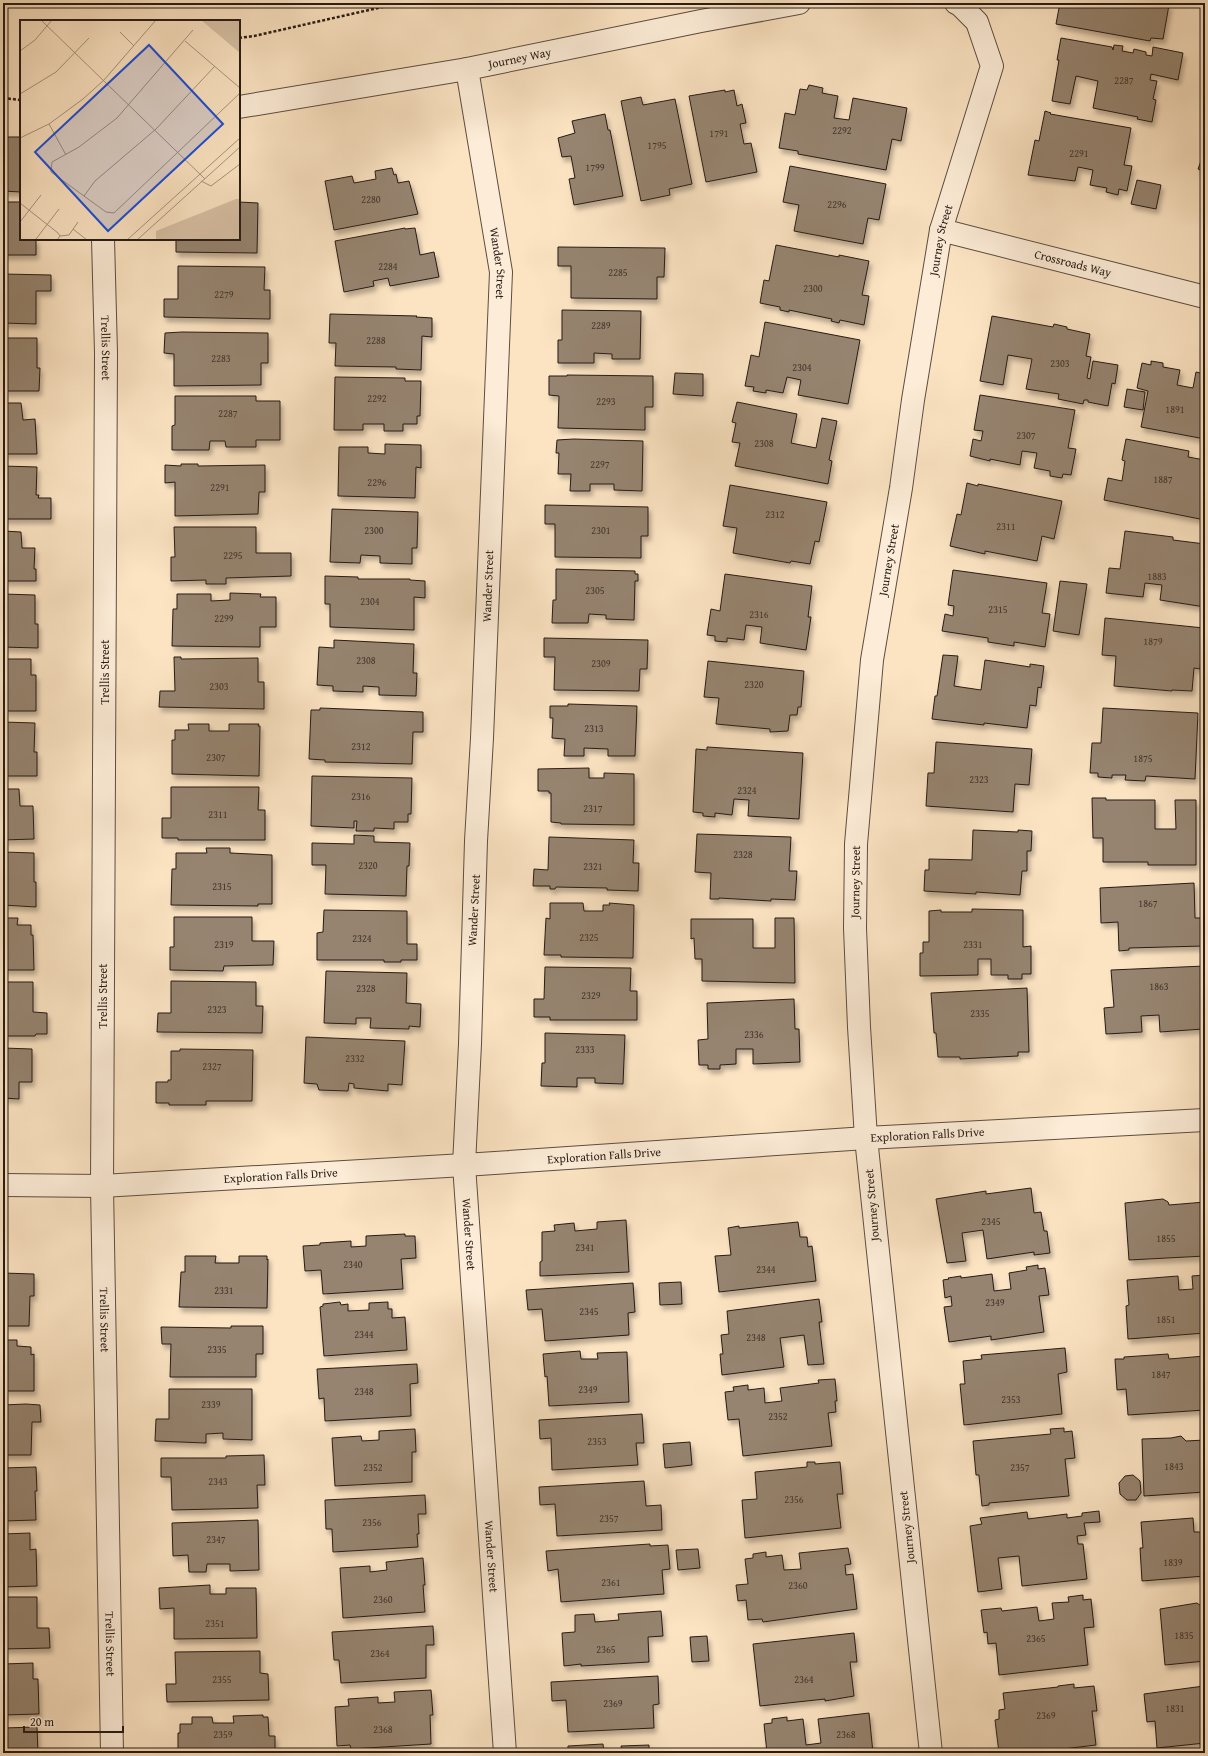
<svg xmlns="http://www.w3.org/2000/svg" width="1208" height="1756" font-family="'Gentium Book Plus',serif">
  <defs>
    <filter id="shadow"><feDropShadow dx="2.5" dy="4.5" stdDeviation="2" flood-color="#0004"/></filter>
  </defs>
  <rect width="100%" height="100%" fill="#fce4c3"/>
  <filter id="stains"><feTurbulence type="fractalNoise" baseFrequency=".005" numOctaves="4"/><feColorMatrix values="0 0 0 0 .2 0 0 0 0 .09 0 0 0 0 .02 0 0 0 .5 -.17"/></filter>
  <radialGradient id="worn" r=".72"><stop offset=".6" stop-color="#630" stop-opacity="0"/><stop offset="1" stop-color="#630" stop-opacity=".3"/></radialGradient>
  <!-- building -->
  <g fill="#968470" stroke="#271b16" filter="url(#shadow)">
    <path d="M1060 3H1165L1164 5H1169L1163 39 1151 38 1150 41 1056 24Z"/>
    <path d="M1061 38 1112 47 1113 50 1114 45 1123 46 1122 51 1133 53 1134 49 1146 52V55L1152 56 1153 47 1183 53 1178 80 1151 74 1150 80 1157 81 1153 99 1156 100 1152 122 1137 119 1138 117 1093 108 1098 81 1076 76 1070 104 1052 101 1059 60H1057Z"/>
    <path d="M809 85 823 88 822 93 838 96 834 118 849 120 853 98 907 108 901 141 892 139 886 170 798 154V151L779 148 785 113 795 115 800 89 807 90Z"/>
    <path d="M725 90V92L734 90 737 106 742 104 746 123 740 124 744 144 751 143 757 172 706 182 689 96Z"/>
    <path d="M641 97 643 105 675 99 692 184 669 189 670 195 641 201 621 101Z"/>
    <path d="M1045 111 1051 113 1050 114 1131 128 1124 165 1132 166 1127 191 1119 189 1118 195 1106 192 1107 188 1090 185 1093 170 1078 167 1075 181 1028 175 1035 140 1039 141Z"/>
    <path d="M605 114 608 130H610L623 196 574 205 569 179 575 178 571 156 562 157 558 138 575 133 572 121Z"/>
    <path d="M3 137H21V192L3 191Z"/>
    <path d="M1205 150V172L1198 169Z"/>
    <path d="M790 166 886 184 879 220 868 218 863 244 794 231 799 205 783 202Z"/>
    <path d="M392 168 394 175 396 174 398 183 409 181 418 214 334 230 325 181 352 176 354 183 376 179 375 171Z"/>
    <path d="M1137 180 1161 185 1156 209 1131 204Z"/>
    <path d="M3 202H21V239H36V255H3Z"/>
    <path d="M239 202 258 203 257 253 176 252V239H239Z"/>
    <path d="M405 228V229L415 228 420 255 434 252 439 277 390 286 388 278 373 281 374 286 344 292 335 241Z"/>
    <path d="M776 245 839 257V255L869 261 862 295 869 296 864 325 840 320 839 323 831 321 832 319 789 310V312L780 310V307L760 303 764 280 769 281Z"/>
    <path d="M558 247 665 248 664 277H657V299L571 298V266H558Z"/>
    <path d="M178 266 265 267 264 290H270V319L164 317V299H178Z"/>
    <path d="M3 274 51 275V291H36V324L3 323Z"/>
    <path d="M562 310 641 311 640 359H612V354L594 353V363H558V340H562Z"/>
    <path d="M330 314 417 316 416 317 432 318V337L422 336 421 370 396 369V367L335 366 336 343H329Z"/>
    <path d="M992 316 1053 327 1054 324 1067 327V329L1090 334 1086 356 1091 357 1087 378 1090 379 1093 361 1118 365 1115 384 1112 383 1108 406 1088 402V400H1084L1083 404 1058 399 1059 394 1026 389 1032 359 1008 355 1003 385 980 381Z"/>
    <path d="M765 322 860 340 848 404 798 395 801 380 787 377 783 393 766 390V393L753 391 754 387 745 386 751 355 759 357Z"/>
    <path d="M182 332 268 333V363H261V385L174 386V354L164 353 165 333Z"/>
    <path d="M3 338H37V368H40L39 391H3Z"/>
    <path d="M1151 361 1163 363V367L1180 370 1177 385 1193 388 1196 372 1205 374V439L1141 427 1148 391 1137 388 1142 363 1151 365Z"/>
    <path d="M675 373 703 374V396L673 394Z"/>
    <path d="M567 375 653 376V407H645V430L558 428 559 396 549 395V376H567Z"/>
    <path d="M335 377 405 378V381H421L420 416H417V424H403V431H384V424H363V430H334Z"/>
    <path d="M1127 389 1145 392 1143 410 1124 407Z"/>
    <path d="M980 395 1075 410 1068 448 1076 449 1071 475 1063 474 1062 478 1050 476V471L1034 468 1037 453 1022 451 1020 465 990 459V461L970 456 973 439 981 441 983 431 974 430Z"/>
    <path d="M175 396H256V401H280V440H256V447H226L225 441H210L209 450H172V426L175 425Z"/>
    <path d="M737 402 797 414 791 443 816 448 822 418 837 421 829 460 832 461 828 484 735 466 740 443 732 442 736 423 732 422Z"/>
    <path d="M3 403H21L23 420 35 419 37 454H3Z"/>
    <path d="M574 439 643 441 642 491 614 490V484H590V491H570L571 474H558L559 453H556L557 440Z"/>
    <path d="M1126 439 1189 451 1188 457 1205 460V520L1104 500 1108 478 1122 481 1125 461 1122 460Z"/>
    <path d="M385 444 421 445V468L416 467 415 498 338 496 339 447H368V453L385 454Z"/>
    <path d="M181 464H198V466L265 465V492H259L258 514 175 516V482L165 483V465L181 466Z"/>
    <path d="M3 466 37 467 36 495H39L38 498H51V519H3Z"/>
    <path d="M967 483 978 486V484L1062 501 1054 539 1042 536 1037 561 985 551V554L950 546 957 514 961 515Z"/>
    <path d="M730 485 827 502 819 542 815 541 810 564 791 561 790 563 733 553 737 528 723 526Z"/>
    <path d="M545 505 648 507V536H641V558L555 557V524H545Z"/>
    <path d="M332 509 418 512 417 548H412V564L380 563V556L361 555 360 563 330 562Z"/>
    <path d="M174 527H256V553H291V576L226 578V584H206V580L171 581V557H175Z"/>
    <path d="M3 531 21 532 22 548H35L34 569H36V581H3Z"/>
    <path d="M1125 531 1173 537V540L1205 544V607L1160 600 1162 585 1145 583 1143 597 1106 593 1109 568 1120 569Z"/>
    <path d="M556 569 635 571V574H638V581H635L634 620 606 619V615L589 614 588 623H552L553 600H556Z"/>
    <path d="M953 570 1047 583 1042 613 1050 614 1045 647 1014 642V646L988 642V638L942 631 945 614 953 616 954 606 948 605Z"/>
    <path d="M725 574 812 586 808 617H811L806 650 760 643 762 627 746 625 744 640 727 638V642L715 641V636L707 635 711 609 720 611Z"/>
    <path d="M325 576 358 577V579H410V580L425 581V598L414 597V630L330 627V604H325Z"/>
    <path d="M1060 581 1087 584 1079 635 1053 631Z"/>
    <path d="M230 593 261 594 260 597H276V627H260V647L172 646 173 609H177V594H211V601L230 600Z"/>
    <path d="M3 594 35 595V624H38V648L3 647Z"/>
    <path d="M1105 618 1204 628 1200 669 1194 668 1192 691 1172 690V691L1114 686 1116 656 1102 655Z"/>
    <path d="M544 638 648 640 647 669H640L639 691 554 690 555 657H544Z"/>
    <path d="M334 640 414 644 413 673H417L416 696 379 695V687L363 686V692L333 691V686L317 685 319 647 334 648Z"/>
    <path d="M943 655 958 656 954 686 981 690 985 660 1030 667V664L1044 666 1041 688 1038 687 1036 706 1030 705 1027 728 984 723V725L932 719 935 696H937Z"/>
    <path d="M174 657H181V659L258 658V682H264V709L159 707 160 691H175Z"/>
    <path d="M3 659H31V675H36V711H3Z"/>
    <path d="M708 661 804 671 801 707H798L797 715H790L788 731 770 732V729L716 724 719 698 704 697Z"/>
    <path d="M568 704 637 706 635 756H608V749L584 748V756H564L565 739 552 738 553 718H550V706H568Z"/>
    <path d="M320 708 423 712V732H413L412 764 325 762V760L309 759 311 710H320Z"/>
    <path d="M1103 708 1198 713 1195 779 1146 776 1145 781 1125 780 1126 775H1112V778L1098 777V773H1090L1092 743H1101Z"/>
    <path d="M3 722 35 723 34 752H37V776H3Z"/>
    <path d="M188 724H209V731H229V724H259L258 726H260L259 776 172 774V740H175V730H189Z"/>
    <path d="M936 742 1032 749 1029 785 1015 784 1013 812 926 806 928 773H934Z"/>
    <path d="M707 747 803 753 799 819 748 816 749 800 734 799 732 815 715 813V817L703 816V813L693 812 696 749 707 750Z"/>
    <path d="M589 768V778H604V773L634 774V825L561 824V823L551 822V793H549V791H538V769Z"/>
    <path d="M312 776 412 778 411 814H408V822H394V829L374 828V831H356L357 821H354V828L311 826Z"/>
    <path d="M171 787H259L258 810H265V840H178V838H162V818H171Z"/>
    <path d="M3 789H19L20 806H33L34 839 3 840Z"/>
    <path d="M1092 798H1106V800H1155V829H1176L1175 800H1196V865H1148V862H1103V838H1093Z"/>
    <path d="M973 830 1018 832V830L1032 831 1031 851H1027V871H1022L1020 895 976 892V894L924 891 925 870H929V859L972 860Z"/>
    <path d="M697 834 791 837 789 871H797L795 900 771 899V901L719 898V899H710L711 873 695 872Z"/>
    <path d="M354 835 374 836V842L410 843 409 866H407L406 896 325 894 326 865H312V843L354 844Z"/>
    <path d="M549 837 634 840 633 863H639L638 891 607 890V888L556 887 555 889H550V886H533L534 869 548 870Z"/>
    <path d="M206 848H230V853L272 855V904H258V906L171 905 172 869H176V853H207Z"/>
    <path d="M3 852 34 853V882H36V907L3 905Z"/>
    <path d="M1194 883 1195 918H1202L1203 946 1129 948V950L1119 951 1118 922 1101 923 1100 888Z"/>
    <path d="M550 903H583L584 911H603V905H610L609 903 634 905 633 958 561 957V955H544L546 918 550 919Z"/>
    <path d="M972 909 1023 910V947L1031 946V974H1022V979H1008V975H991V959H978V975L920 976V953H923V942H929V911L941 910V912H972Z"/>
    <path d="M324 910 407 911V944H417V960H401V962H384V960H317V933L323 932Z"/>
    <path d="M174 917H252V941H274L273 965 224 966 223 971 170 970V947H174Z"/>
    <path d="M3 918H18L17 925H31V935H33L34 970H3Z"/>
    <path d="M775 918H794L795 983 702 981V959H695L694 938 691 939V919H753V948H775Z"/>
    <path d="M1205 966V1002H1201L1202 1011 1205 1010V1028L1203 1029 1160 1032 1159 1015 1141 1016 1142 1032 1106 1034 1104 1008 1114 1007 1111 970Z"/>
    <path d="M545 967 631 968 630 991H637V1020H550V1017H534V999H544Z"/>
    <path d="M326 971 407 973 406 1003 421 1004 420 1027 409 1026V1029L370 1028 371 1018H356V1024L324 1023Z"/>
    <path d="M171 981 256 982V1006H263L262 1033 157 1032 158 1013H171Z"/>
    <path d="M3 982H33V1012L47 1013V1034H36L35 1036H3Z"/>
    <path d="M1027 988 1029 1052H1018V1056L960 1059V1057H938L936 1033H934L931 993Z"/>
    <path d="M794 999 795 1029H799L800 1062 753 1064V1049H736V1064L720 1065V1069H708V1065H699L698 1040 708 1039 707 1003Z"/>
    <path d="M545 1033 625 1035 623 1084 595 1083V1078H577V1087L541 1086 542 1063H545Z"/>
    <path d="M306 1037 405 1041 402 1085 388 1084V1091L354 1088V1084L349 1083 348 1091 319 1090 317 1084 304 1083Z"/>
    <path d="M3 1048 32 1049V1082H19V1099L3 1098Z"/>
    <path d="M180 1049 253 1050 252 1101H206V1105H169V1103H156V1082H168V1080H171V1051H180Z"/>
    <path d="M1031 1188 1034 1213 1041 1212 1044 1231H1047L1050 1253 1034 1255V1252L987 1259 983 1230 962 1233 966 1261 947 1263 936 1199 986 1191V1194Z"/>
    <path d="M1163 1199 1168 1202 1169 1205 1205 1202V1224H1203L1205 1256 1129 1260 1125 1203Z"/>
    <path d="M626 1220 629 1272 540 1276V1262L542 1261V1232L555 1231 554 1225 574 1223 575 1231 597 1229V1222Z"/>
    <path d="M798 1222 800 1237H807L808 1247 812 1246 816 1281 719 1292 715 1256 731 1255 728 1228 739 1226V1228Z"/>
    <path d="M405 1234V1236H415L416 1258 401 1259 403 1289 323 1294 321 1270 305 1271 303 1246 320 1245V1243L351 1241V1247L366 1246V1236Z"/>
    <path d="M185 1256H216L215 1263H239V1256H267V1260L268 1259 267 1308 179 1307 181 1272H185Z"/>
    <path d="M1038 1265V1269L1045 1268 1049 1295 1039 1296 1044 1332 991 1340V1336L949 1342 944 1307 952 1306 951 1296 945 1298 943 1280 949 1279 948 1278 961 1276V1278L992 1274 994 1291 1011 1289 1009 1273 1027 1270 1026 1267Z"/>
    <path d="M3 1273 34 1274V1296H30L29 1326H3Z"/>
    <path d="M1205 1275V1333L1128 1339 1126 1306 1129 1305 1127 1280 1178 1276 1179 1290 1193 1289 1192 1276Z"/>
    <path d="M681 1282 682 1304 660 1305 659 1283Z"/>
    <path d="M633 1283 635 1312 628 1313 629 1335 545 1341 542 1309 528 1310 526 1290Z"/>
    <path d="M819 1299 822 1322H819L824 1364 808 1365 804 1335 780 1338 784 1367 722 1375 720 1354H723L721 1335 729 1334 727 1311Z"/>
    <path d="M340 1302 341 1305 348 1304V1311L369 1310V1303L388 1302V1309H392V1318L405 1317 407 1350 324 1356 320 1307 323 1306V1304Z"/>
    <path d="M231 1326H263V1354H256V1377H170L171 1344H162L161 1327 231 1328Z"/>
    <path d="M3 1340H17V1346L31 1347V1355L34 1354V1391H3Z"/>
    <path d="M1065 1348 1067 1372 1058 1374 1062 1414 964 1425 960 1384H965L963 1361 982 1359 981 1355Z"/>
    <path d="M580 1351 581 1359H598L597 1353 627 1352 629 1402 549 1406 547 1376 545 1377 543 1354Z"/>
    <path d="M1168 1354 1169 1359 1205 1356V1410L1128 1415 1126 1389 1117 1390 1115 1359H1124V1357Z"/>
    <path d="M417 1364 418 1383 410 1384 411 1416 325 1421 324 1398 319 1399 317 1369Z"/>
    <path d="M835 1379 837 1401H835L836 1412 828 1413 832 1446 743 1456 739 1419 728 1420 725 1392 734 1391 733 1387 748 1385V1390L764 1388 765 1403 782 1401 780 1388 819 1383 818 1380Z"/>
    <path d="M169 1389H252V1440L223 1439V1433L206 1434V1443L155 1441 156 1419H169Z"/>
    <path d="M26 1404 40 1405 41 1422H32L31 1455H3V1405Z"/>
    <path d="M642 1414 644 1443H636L638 1465 552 1470 551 1438 540 1439 539 1420Z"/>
    <path d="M1064 1428V1432L1072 1431 1075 1458 1065 1459 1069 1496 989 1503V1505L982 1506 979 1475H976L973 1441 1051 1434 1050 1429Z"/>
    <path d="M415 1429 416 1452H412V1482L335 1486 332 1438 361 1436 362 1441 379 1440V1431Z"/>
    <path d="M1181 1436 1186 1441 1205 1440V1492L1144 1496 1142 1439 1171 1438Z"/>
    <path d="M690 1442 692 1465 665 1468 663 1444Z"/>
    <path d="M264 1455 265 1485H257L258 1508 172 1510 171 1477H161V1458H226V1456Z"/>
    <path d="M807 1462H815V1464L840 1462 843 1494H837L841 1528 745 1538 742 1500 757 1499 755 1472 807 1467Z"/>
    <path d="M36 1467 37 1491H35L36 1520 3 1521V1468Z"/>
    <path d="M1133 1475 1140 1481 1141 1493 1136 1500H1127L1120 1494 1119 1483 1125 1476Z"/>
    <path d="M644 1481 646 1506 661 1505 662 1530 557 1536 555 1504 540 1505 539 1487Z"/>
    <path d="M425 1495 426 1514H418L419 1534H417L418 1547 333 1552 332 1529H326L325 1500Z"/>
    <path d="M1099 1511 1100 1522 1084 1523 1086 1535 1077 1536 1078 1544H1083L1087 1579 1022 1586 1019 1556 998 1558 1002 1589 978 1592 970 1526 982 1524 980 1518 1027 1512 1028 1519 1067 1514V1518L1082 1516V1513Z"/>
    <path d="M1193 1518 1194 1532H1205V1576L1142 1581 1140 1548H1143L1141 1522Z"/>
    <path d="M258 1520 259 1570 230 1571V1564H207L206 1572H189L188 1555 173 1556 172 1523Z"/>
    <path d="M30 1533V1550L36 1549 37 1586 3 1587V1534Z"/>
    <path d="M650 1544V1546L668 1545 670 1569 662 1570 664 1594 561 1602 558 1569 548 1571 546 1551Z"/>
    <path d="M848 1548 851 1564 845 1565 846 1575 853 1574 857 1609 763 1622 762 1619 748 1620 746 1600 738 1601 736 1585 748 1584 745 1559 753 1558V1554L766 1552V1557L782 1555 784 1570 801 1569 799 1553Z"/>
    <path d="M698 1549 700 1568 678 1570 676 1550Z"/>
    <path d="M423 1558 425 1585H423L425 1612 343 1618 340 1568 370 1566V1572L387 1570 386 1562Z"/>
    <path d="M210 1585V1594H226V1588H256L257 1638 174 1639V1608L160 1609 159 1588Z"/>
    <path d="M1083 1595V1600L1091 1599 1094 1627 1084 1628 1088 1665 999 1675 996 1643 988 1644 987 1632 984 1633 981 1610 1001 1608 1002 1611 1037 1607 1039 1621 1054 1619 1052 1603 1069 1602 1068 1597Z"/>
    <path d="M3 1597H37V1628H49L50 1648 3 1649Z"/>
    <path d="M1197 1603 1205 1609V1661L1165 1665 1160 1609Z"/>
    <path d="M661 1611 663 1636 648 1637 649 1662 581 1666V1664L564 1666 562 1633 575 1632V1615L594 1614 595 1622 619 1620 618 1614Z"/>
    <path d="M433 1626 434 1645H426V1678L341 1683 339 1660H334L332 1632Z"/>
    <path d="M854 1633 857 1662H850L854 1696 825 1701V1699L760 1706 753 1644Z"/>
    <path d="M707 1636 709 1661 692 1662 690 1637Z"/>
    <path d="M260 1651V1673L268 1674 269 1700 167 1702 166 1684H176L175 1652Z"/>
    <path d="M33 1663V1679H38L39 1714 3 1715V1664Z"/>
    <path d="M658 1676 659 1704 653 1705 654 1728 568 1732 566 1700 552 1701 551 1682Z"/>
    <path d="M1074 1684V1688L1094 1686 1097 1711H1092L1096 1745 1030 1753H999L995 1720 999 1719V1710L1005 1709 1003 1693 1058 1687V1686Z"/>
    <path d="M1204 1686 1205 1688V1743L1157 1748 1155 1721 1147 1722 1144 1694Z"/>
    <path d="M431 1690 433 1715H430L431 1744 351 1749 350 1745 337 1746 335 1707 349 1706 348 1699 378 1697V1703L395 1702 394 1692Z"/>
    <path d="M869 1713 873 1753H767L764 1724 772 1723V1719L787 1717V1721L803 1719 806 1745 821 1743 818 1719Z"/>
    <path d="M263 1715V1717H268L269 1736H275V1753H178V1733H180V1724H192V1717H212L213 1723H234L233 1716Z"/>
    <path d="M37 1727 38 1753H3V1728Z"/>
    <path d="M603 1744 604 1753H568V1746Z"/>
    <path d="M649 1745V1753H605L622 1752 621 1746Z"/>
  </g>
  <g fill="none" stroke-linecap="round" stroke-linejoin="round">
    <!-- minor casing -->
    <g stroke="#5c4d41" stroke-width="24">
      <g id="minor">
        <path id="s1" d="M467 69 501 272 482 738 476 841 470 1044 464 1165 505 1753"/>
        <path id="s2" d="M239 107 467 69 701 21 799 3"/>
        <path id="s3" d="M941 230 1205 297"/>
        <path id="s4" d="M103 239 106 353 102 1186 112 1753"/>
        <path id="s5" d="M3 1185 102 1186 464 1165 866 1138 1205 1120"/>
        <path id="s6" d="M931 1753 866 1138 859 1027 855 928 856 844 872 660 901 488 913 400 941 230 992 66 977 22 960 5 956 3"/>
      </g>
    </g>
    <!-- path -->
    <g stroke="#271b16" stroke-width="2.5" stroke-dasharray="3 2" stroke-linecap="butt">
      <path d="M239 38 254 36 400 3"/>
      <path d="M3 98 21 100"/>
    </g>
    <!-- minor -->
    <use href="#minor" stroke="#fdedd8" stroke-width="22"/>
  </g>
  <g text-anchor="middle" stroke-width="3" stroke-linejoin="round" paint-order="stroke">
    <!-- number labels -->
    <g font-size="10" fill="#43352c">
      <text x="1124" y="84">2287</text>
      <text x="842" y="134">2292</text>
      <text x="719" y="137">1791</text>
      <text x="657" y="149">1795</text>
      <text x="1079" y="157">2291</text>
      <text x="595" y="171">1799</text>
      <text x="371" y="203">2280</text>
      <text x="837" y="208">2296</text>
      <text x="388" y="270">2284</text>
      <text x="618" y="276">2285</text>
      <text x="813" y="292">2300</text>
      <text x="224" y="298">2279</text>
      <text x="601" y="329">2289</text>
      <text x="376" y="344">2288</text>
      <text x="221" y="362">2283</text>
      <text x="1060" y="367">2303</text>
      <text x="802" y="371">2304</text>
      <text x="377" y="402">2292</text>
      <text x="606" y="405">2293</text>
      <text x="1175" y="413">1891</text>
      <text x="228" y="417">2287</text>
      <text x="1026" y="439">2307</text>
      <text x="764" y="447">2308</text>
      <text x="600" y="468">2297</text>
      <text x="1163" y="483">1887</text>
      <text x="377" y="486">2296</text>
      <text x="220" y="491">2291</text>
      <text x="775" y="518">2312</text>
      <text x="1006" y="530">2311</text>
      <text x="374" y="534">2300</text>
      <text x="601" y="534">2301</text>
      <text x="233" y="559">2295</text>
      <text x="1157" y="580">1883</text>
      <text x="595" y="594">2305</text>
      <text x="370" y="605">2304</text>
      <text x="998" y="613">2315</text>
      <text x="759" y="618">2316</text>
      <text x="224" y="622">2299</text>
      <text x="1153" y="645">1879</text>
      <text x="366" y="664">2308</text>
      <text x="601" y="667">2309</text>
      <text x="754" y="688">2320</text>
      <text x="219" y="690">2303</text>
      <text x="594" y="732">2313</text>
      <text x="361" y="750">2312</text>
      <text x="216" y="761">2307</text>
      <text x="1143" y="762">1875</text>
      <text x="979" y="783">2323</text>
      <text x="747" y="794">2324</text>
      <text x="361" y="800">2316</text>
      <text x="593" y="812">2317</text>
      <text x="218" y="818">2311</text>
      <text x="743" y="858">2328</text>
      <text x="368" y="869">2320</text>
      <text x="593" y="870">2321</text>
      <text x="222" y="890">2315</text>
      <text x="1148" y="907">1867</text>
      <text x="589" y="941">2325</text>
      <text x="362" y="942">2324</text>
      <text x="224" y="948">2319</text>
      <text x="973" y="948">2331</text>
      <text x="1159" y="990">1863</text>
      <text x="366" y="992">2328</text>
      <text x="591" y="999">2329</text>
      <text x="217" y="1013">2323</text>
      <text x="980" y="1017">2335</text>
      <text x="754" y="1038">2336</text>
      <text x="585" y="1053">2333</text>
      <text x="355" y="1062">2332</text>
      <text x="212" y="1070">2327</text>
      <text x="991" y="1225">2345</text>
      <text x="1166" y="1242">1855</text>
      <text x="585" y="1251">2341</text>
      <text x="353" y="1268">2340</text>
      <text x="766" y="1273">2344</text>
      <text x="224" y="1294">2331</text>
      <text x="995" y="1306">2349</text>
      <text x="589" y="1315">2345</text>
      <text x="1166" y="1323">1851</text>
      <text x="364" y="1338">2344</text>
      <text x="756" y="1341">2348</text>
      <text x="217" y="1353">2335</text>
      <text x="1161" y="1378">1847</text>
      <text x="588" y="1393">2349</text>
      <text x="364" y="1395">2348</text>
      <text x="1011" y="1403">2353</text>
      <text x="211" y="1408">2339</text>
      <text x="778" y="1420">2352</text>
      <text x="597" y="1445">2353</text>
      <text x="1174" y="1470">1843</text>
      <text x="373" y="1471">2352</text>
      <text x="1020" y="1471">2357</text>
      <text x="218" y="1485">2343</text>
      <text x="794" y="1503">2356</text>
      <text x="609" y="1522">2357</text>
      <text x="372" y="1526">2356</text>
      <text x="216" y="1543">2347</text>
      <text x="1173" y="1566">1839</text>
      <text x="611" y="1586">2361</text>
      <text x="798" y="1589">2360</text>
      <text x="383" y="1603">2360</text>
      <text x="215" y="1627">2351</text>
      <text x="1184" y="1639">1835</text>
      <text x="1036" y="1642">2365</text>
      <text x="606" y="1653">2365</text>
      <text x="380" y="1657">2364</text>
      <text x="222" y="1683">2355</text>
      <text x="804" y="1683">2364</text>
      <text x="613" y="1707">2369</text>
      <text x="1175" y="1712">1831</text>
      <text x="1046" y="1719">2369</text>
      <text x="383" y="1733">2368</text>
      <text x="223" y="1738">2359</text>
      <text x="846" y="1738">2368</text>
    </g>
    <!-- street labels -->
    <g font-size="12" fill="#271b16" stroke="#fdedd8">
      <text dy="4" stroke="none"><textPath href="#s2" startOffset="285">Journey Way</textPath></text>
      <text dy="4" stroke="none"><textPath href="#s6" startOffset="1523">Journey Street</textPath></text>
      <text dy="4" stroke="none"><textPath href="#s1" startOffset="197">Wander Street</textPath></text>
      <text dy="4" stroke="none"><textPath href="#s3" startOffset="136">Crossroads Way</textPath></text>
      <text dy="4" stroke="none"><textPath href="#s4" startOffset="109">Trellis Street</textPath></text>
      <text dy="4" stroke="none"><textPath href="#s6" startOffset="1199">Journey Street</textPath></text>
      <text transform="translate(488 586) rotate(-88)" y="4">Wander Street</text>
      <text transform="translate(105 672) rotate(-90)" y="4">Trellis Street</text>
      <text dy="4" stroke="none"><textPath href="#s6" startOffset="875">Journey Street</textPath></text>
      <text transform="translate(474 910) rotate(-87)" y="4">Wander Street</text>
      <text transform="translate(103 996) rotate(-90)" y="4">Trellis Street</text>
      <text dy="4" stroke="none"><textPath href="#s5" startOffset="926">Exploration Falls Drive</textPath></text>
      <text dy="4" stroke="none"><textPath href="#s5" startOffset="602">Exploration Falls Drive</textPath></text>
      <text dy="4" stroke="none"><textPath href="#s5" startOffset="278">Exploration Falls Drive</textPath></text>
      <text transform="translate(872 1205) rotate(-95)" y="4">Journey Street</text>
      <text dy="4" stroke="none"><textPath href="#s1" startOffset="1169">Wander Street</textPath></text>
      <text dy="4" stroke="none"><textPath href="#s4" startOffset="1081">Trellis Street</textPath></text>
      <text transform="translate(907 1527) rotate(-96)" y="4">Journey Street</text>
      <text dy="4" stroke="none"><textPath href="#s1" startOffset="1492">Wander Street</textPath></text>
      <text dy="4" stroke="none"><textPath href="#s4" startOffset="1405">Trellis Street</textPath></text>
    </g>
  </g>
  <!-- overview -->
  <g transform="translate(20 20)">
    <rect width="220" height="220" fill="#fce4c3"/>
    <path d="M181 0H220V33ZM216 179H220V220H136V211Z" fill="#d8c2a6"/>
    <path fill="none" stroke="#a7947e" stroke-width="1" d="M21 0 185 159M173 10 97 98 59 127 32 142 31 152 86 192 94 193 220 73M100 12 114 26M165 21 220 68M0 31 15 20 32 0M0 74 36 52 69 18M29 104 46 135M0 118 29 104 63 79 84 60 136 0M181 161 191 166 220 144M64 176 75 161 136 109 195 46M0 183 38 213 40 216 37 220M0 202 21 175M53 209 67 220M40 216 49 215 58 202M16 219 39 189M107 220 220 118M117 220 220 127"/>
    <path fill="#1d4ed8" fill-opacity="0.15" stroke="#1d4ed8" stroke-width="2" d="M129 25 203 104 88 211 15 132Z"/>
    <rect width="220" height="220" fill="none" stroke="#271b16" stroke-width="2"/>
  </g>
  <!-- margin -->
  <rect width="1208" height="1756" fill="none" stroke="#fce4c3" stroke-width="16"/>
  <rect x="4" y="4" width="1200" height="1748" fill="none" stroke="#271b16" stroke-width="2"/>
  <rect x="8" y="8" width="1192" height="1740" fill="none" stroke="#271b16"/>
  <!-- scale -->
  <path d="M24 1726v6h99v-6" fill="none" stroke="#271b16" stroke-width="2"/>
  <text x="30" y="1726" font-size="12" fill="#271b16" stroke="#fdedd8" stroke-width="3" paint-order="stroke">20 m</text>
  <rect width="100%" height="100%" filter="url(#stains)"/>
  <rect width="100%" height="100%" fill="url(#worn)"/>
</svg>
